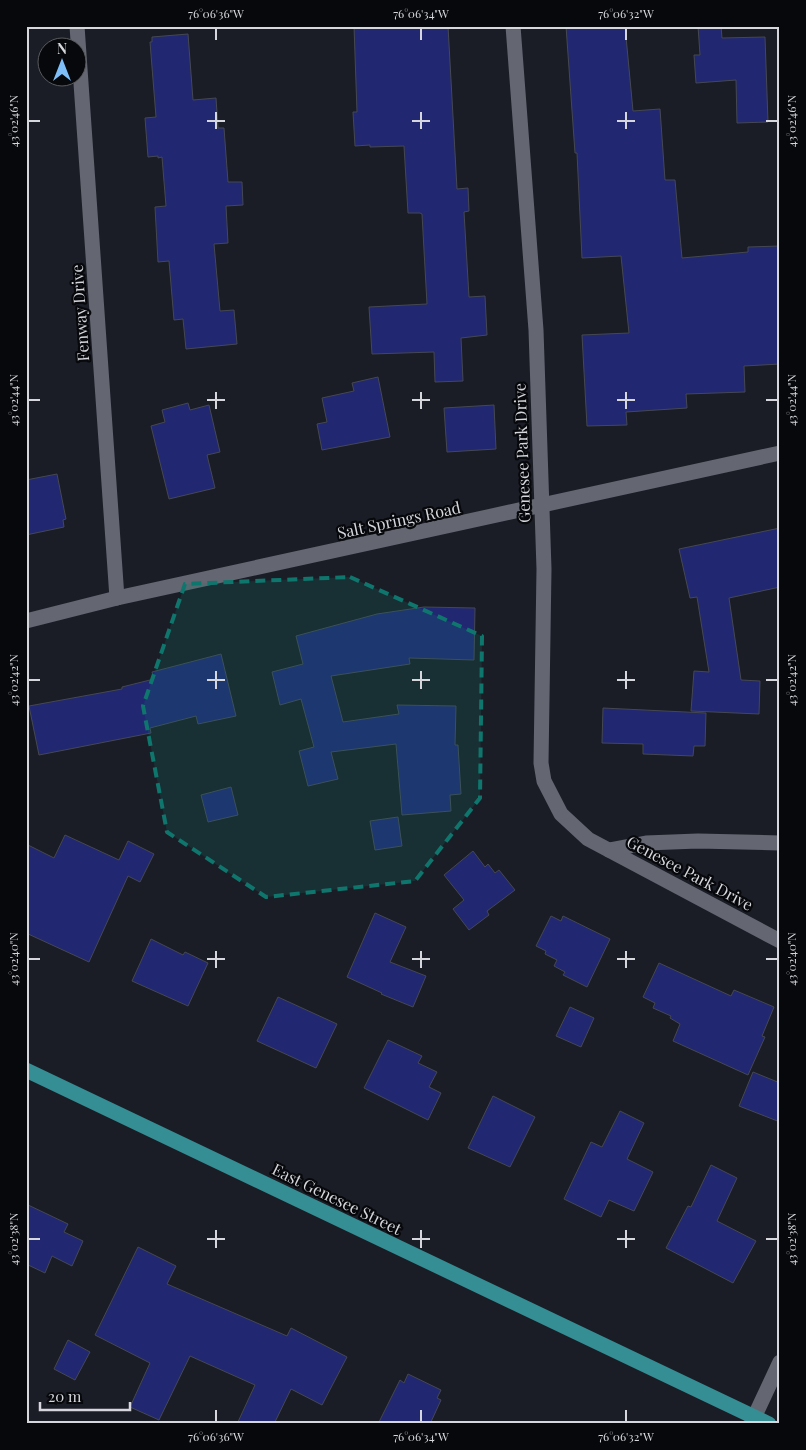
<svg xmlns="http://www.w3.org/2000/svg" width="806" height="1450" font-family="'Playfair Display',serif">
  <rect width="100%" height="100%" fill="#1b1d26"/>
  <!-- building -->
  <g fill="#212771" stroke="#454851">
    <path d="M354 26H448L457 189 468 188 469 211 464 212 469 297 485 296 487 335 461 338 463 381 435 382 434 352 372 354 369 307 427 304 422 214 420 213H408L404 146 370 147V145L355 146 353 112H357Z"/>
    <path d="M566 26H625L633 111 660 109 665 180H675L682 258 748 252V247L780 246V364L744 366 745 392 686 394 687 408 626 412 627 425 587 426 582 335 629 333 621 256 582 258 577 153H575Z"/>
    <path d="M698 26H721L722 38 765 37 768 122 737 123 736 80 696 83 694 55H700Z"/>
    <path d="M188 34 193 100 216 98 218 128H224L228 182H242L243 205 226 206 228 243 214 244 220 311 234 310 237 344 186 349 183 319 174 320 169 261 158 262 155 207 166 206 162 157 158 158V156L148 157 145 118 156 117 150 42H152V37Z"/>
    <path d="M378 377 390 437 322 450 317 424 327 422 322 398 354 391 352 383Z"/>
    <path d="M188 403 190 410 209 405 220 452 207 455 215 488 169 499 151 426 165 422 162 410Z"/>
    <path d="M494 405 496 449 447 452 444 408Z"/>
    <path d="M57 474 66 519 63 520 64 527 26 535V480Z"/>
    <path d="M780 528V587L729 598 741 680 760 681 759 714 691 711 694 671 709 672 697 597 690 598 679 549Z"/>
    <path d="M424 607 475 608 474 660 409 658 410 664 331 676 343 722 399 714 397 705 456 706 455 745H458L461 794 450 795 451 811 402 815 396 744 331 752 338 779 308 786 299 751 314 747 301 699 280 705 272 672 303 664 296 636 377 614Z"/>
    <path d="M221 654 236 716 198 724 196 716 150 728 151 733 39 755 29 706 122 689V687L154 679 152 672Z"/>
    <path d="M603 708 706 713 705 746H694L693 756 643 754V744L602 743Z"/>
    <path d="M231 787 238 815 208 822 201 795Z"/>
    <path d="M398 817 402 846 375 850 370 821Z"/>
    <path d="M65 835 119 860 128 841 154 854 140 882 128 876 89 962 26 933V844L54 858Z"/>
    <path d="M473 851 485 867 488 864 495 873 499 870 515 890 487 911 489 915 469 930 453 909 464 900 444 875Z"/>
    <path d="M375 913 406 927 390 962 426 976 413 1007 381 994 382 993 347 977Z"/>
    <path d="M551 916 561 921 563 916 610 939 587 987 563 975 565 972 554 966 557 960 545 954 546 951 536 946Z"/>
    <path d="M151 939 183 955 185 952 208 963 188 1006 132 981Z"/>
    <path d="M659 963 731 996 734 990 774 1007 762 1036 765 1037 748 1075 673 1041 680 1024 670 1018 671 1016 653 1008 655 1003 643 997Z"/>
    <path d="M278 997 337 1024 316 1068 257 1041Z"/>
    <path d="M570 1007 594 1018 581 1047 556 1036Z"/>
    <path d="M388 1040 422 1056 418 1063 437 1072 429 1087 441 1093 428 1120 364 1088Z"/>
    <path d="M753 1072 780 1083V1122L739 1106Z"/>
    <path d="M493 1096 535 1117 510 1167 468 1148Z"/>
    <path d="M620 1111 644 1123 627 1159 653 1172 634 1211 609 1200 601 1217 564 1199 591 1142 602 1147Z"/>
    <path d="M711 1165 737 1178 717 1221 756 1241 733 1283 666 1248 688 1206 691 1207Z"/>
    <path d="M26 1204 68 1224 64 1232 83 1241 72 1266 52 1256 45 1273 26 1264Z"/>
    <path d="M138 1247 176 1266 167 1284 287 1336 291 1328 347 1357 322 1405 291 1389 274 1424H237L255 1385 190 1356 159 1420 130 1407 150 1363 95 1335Z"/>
    <path d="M68 1340 90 1352 75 1380 54 1369Z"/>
    <path d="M408 1374 441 1390 437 1398 441 1400 430 1424H378L400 1380 404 1383Z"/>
  </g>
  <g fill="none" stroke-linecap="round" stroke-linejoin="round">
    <!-- street -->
    <g stroke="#646772" stroke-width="15">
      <path d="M77 26 117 598"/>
      <path d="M513 26 536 330 544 569 541 763 544 781 561 814 588 839 780 941"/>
      <path d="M609 850 646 843 698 841 780 843"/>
      <path d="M751 1424 780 1362"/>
    </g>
    <!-- secondary -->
    <path stroke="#646772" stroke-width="15" d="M26 621 117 598 780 453"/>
    <!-- primary -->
    <path stroke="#348e94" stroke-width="15" d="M26 1070 769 1424"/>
  </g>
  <!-- marked area -->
  <path fill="#0f766e" fill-opacity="0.2" stroke="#0f766e" stroke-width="4" stroke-dasharray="10 6" stroke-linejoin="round" d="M350 577 482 636 480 798 415 881 266 897 167 832 143 706 185 584Z"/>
  <!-- ticks -->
  <path fill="none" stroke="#d5d7dd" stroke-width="2" d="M216 28V40M421 28V40M626 28V40M216 112V129M421 112V129M626 112V129M28 121H40M207 121H225M412 121H430M617 121H635M766 121H778M216 392V409M421 392V409M626 392V409M28 400H40M207 400H225M412 400H430M617 400H635M766 400H778M216 671V689M421 671V689M626 671V689M28 680H40M207 680H225M412 680H430M617 680H635M766 680H778M216 951V968M421 951V968M626 951V968M28 959H40M207 959H225M412 959H430M617 959H635M766 959H778M216 1230V1248M421 1230V1248M626 1230V1248M28 1239H40M207 1239H225M412 1239H430M617 1239H635M766 1239H778M216 1410V1422M421 1410V1422M626 1410V1422"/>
  <g text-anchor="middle" stroke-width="4.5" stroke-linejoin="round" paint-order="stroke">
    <!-- street labels -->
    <g font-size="16" fill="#d5d7dd" stroke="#07080b">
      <text transform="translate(80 313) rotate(-94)" y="6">Fenway Drive</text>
      <text transform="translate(522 453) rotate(-92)" y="6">Genesee Park Drive</text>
      <text transform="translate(399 520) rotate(-12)" y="6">Salt Springs Road</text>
      <text transform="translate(690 873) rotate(28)" y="6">Genesee Park Drive</text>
      <text transform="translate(337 1199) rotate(26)" y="6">East Genesee Street</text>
    </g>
  </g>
  <!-- border -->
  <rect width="806" height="1450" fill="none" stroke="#07080b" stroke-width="55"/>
  <!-- north arrow -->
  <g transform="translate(62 62)"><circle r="24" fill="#07080b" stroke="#595b5f"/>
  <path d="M0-4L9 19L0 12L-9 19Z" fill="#7ebef9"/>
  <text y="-8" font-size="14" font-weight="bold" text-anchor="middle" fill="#d5d7dd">N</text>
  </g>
  <!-- scale -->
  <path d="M40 1402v8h90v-8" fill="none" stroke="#d5d7dd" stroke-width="2.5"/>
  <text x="48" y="1402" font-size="15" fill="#d5d7dd" stroke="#07080b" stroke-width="4" paint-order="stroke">20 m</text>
  <rect x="28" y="28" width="750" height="1394" fill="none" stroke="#d5d7dd" stroke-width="2"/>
  <g font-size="12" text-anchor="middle" fill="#d5d7dd">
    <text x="216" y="18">76°06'36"W</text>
    <text x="421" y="18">76°06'34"W</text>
    <text x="626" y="18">76°06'32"W</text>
    <text transform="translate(14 121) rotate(-90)" y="4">43°02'46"N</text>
    <text transform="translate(792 121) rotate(-90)" y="4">43°02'46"N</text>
    <text transform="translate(14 400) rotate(-90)" y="4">43°02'44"N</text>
    <text transform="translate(792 400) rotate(-90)" y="4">43°02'44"N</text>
    <text transform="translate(14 680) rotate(-90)" y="4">43°02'42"N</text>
    <text transform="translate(792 680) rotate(-90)" y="4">43°02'42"N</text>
    <text transform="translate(14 959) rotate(-90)" y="4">43°02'40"N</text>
    <text transform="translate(792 959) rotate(-90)" y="4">43°02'40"N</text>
    <text transform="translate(14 1239) rotate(-90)" y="4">43°02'38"N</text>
    <text transform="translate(792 1239) rotate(-90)" y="4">43°02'38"N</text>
    <text x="216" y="1441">76°06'36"W</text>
    <text x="421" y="1441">76°06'34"W</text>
    <text x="626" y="1441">76°06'32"W</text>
  </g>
</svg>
